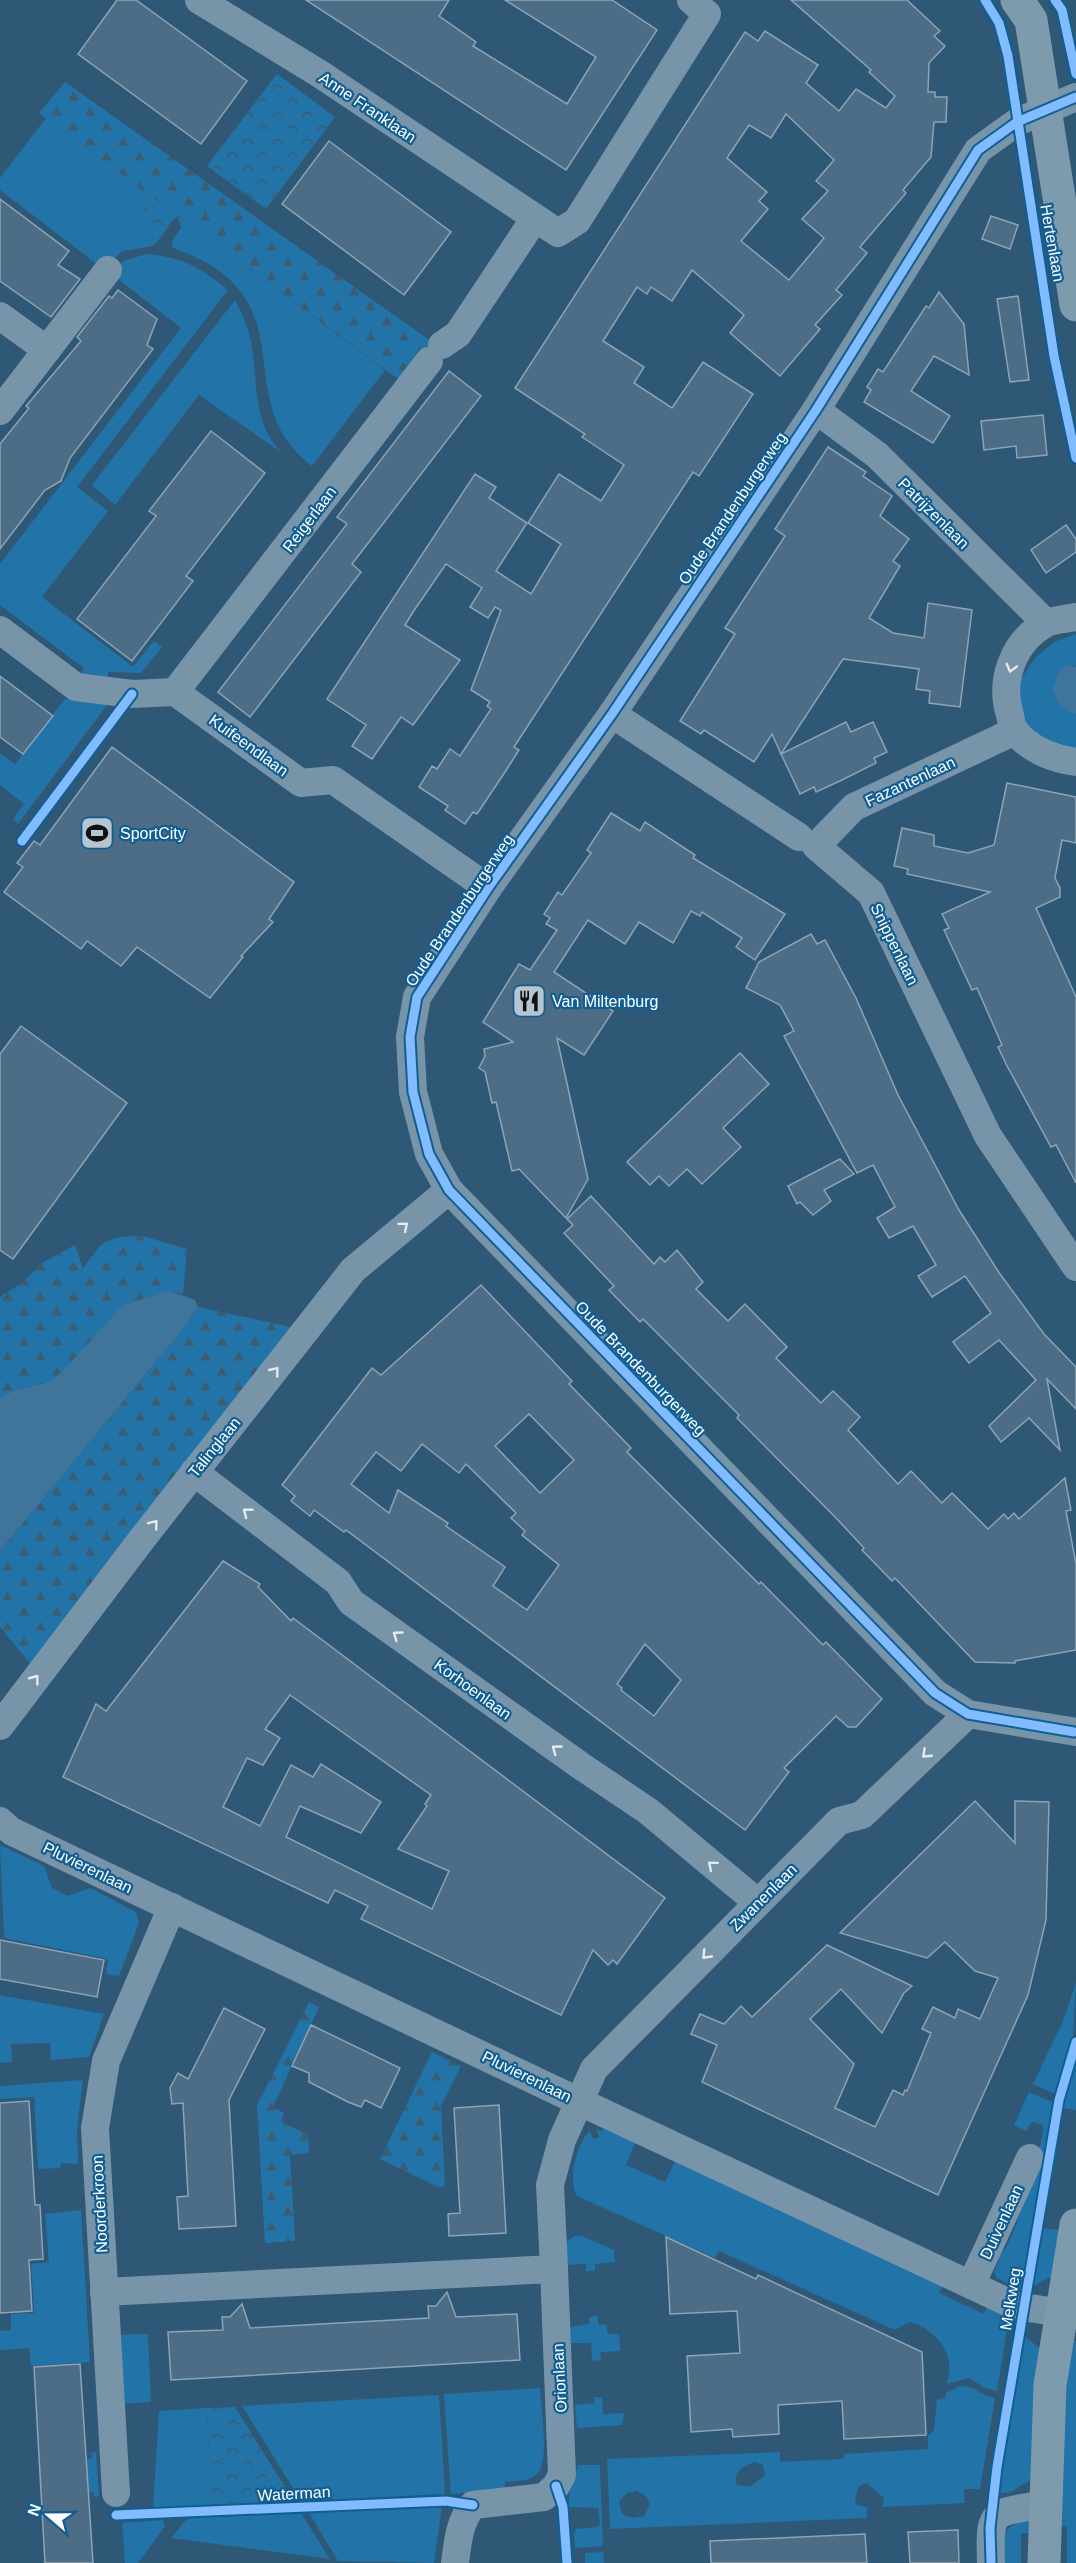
<svg xmlns="http://www.w3.org/2000/svg" width="1076" height="2563" font-family="Helvetica,sans-serif">
  <defs>
    <pattern id="forest-firs" width="22" height="20" patternUnits="userSpaceOnUse" patternTransform="scale(1.5)"><rect width="22" height="20" fill="#2273a8"/><path d="M5 1l3.5 6h-7zM16 11l3.5 6h-7z" fill="#3b5c71"/></pattern>
    <pattern id="park-crowns" width="20" height="18" patternUnits="userSpaceOnUse" patternTransform="scale(1.5)"><rect width="20" height="18" fill="#2273a8"/><path d="M2 6a3 3 0 1 1 6 0M12 15a3 3 0 1 1 6 0" fill="none" stroke="#3b5c71"/></pattern>
  </defs>
  <rect width="100%" height="100%" fill="#2e5876"/>
  <!-- green -->
  <g fill="#2273a8" fill-rule="evenodd">
    <path d="M46 118 385 370 312 466C223 399 315 298 173 248L172 241 181 228 178 217 172 221 148 203 132 223 157 242 152 246 123 251 102 268 0 190V178Z"/>
    <path d="M146 254C180 256 202 268 228 290L77 487 108 511 42 597 133 667 154 641 162 647 141 673 108 672V681L77 678 84 668 0 605V564L181 328 113 275 123 261Z"/>
    <path d="M235 300C243 315 250 331 252 348 258 385 253 424 282 453L199 395 115 505 92 485Z"/>
    <path d="M1076 634V667L1074 665 1060 670 1053 689 1073 713H1076V750L1052 747 1024 724 1018 697 1021 679 1035 658 1054 642Z"/>
    <path d="M65 699 110 701 18 824 13 819 24 804 0 785V753L15 764Z"/>
    <path d="M0 1845 44 1866 52 1888 67 1896 90 1888 136 1912 139 1923 119 1976 106 1974 108 1959 4 1938Z"/>
    <path d="M1076 1982 1073 2036 1056 2095 1033 2084 1063 2021Z"/>
    <path d="M0 1995 104 2014 89 2057 51 2060 50 2043 11 2044 12 2062 0 2063Z"/>
    <path d="M1076 2061V2110L1063 2108Z"/>
    <path d="M83 2080 77 2128 78 2164 61 2163 60 2168 38 2169 34 2097 0 2099V2086Z"/>
    <path d="M1029 2092 1054 2103 1022 2291 997 2278 994 2272 999 2261 992 2257C995 2255 1001 2253 1004 2250 1014 2239 1046 2139 1043 2125L1032 2122 1026 2131 1014 2125Z"/>
    <path d="M605 2124 637 2139 626 2165 665 2182 677 2158 943 2285 939 2293 984 2314 988 2306 1009 2317 997 2391 985 2388 969 2378 946 2384C958 2356 937 2330 910 2322L895 2330 719 2251 715 2258 577 2196C567 2182 577 2141 590 2131L593 2139 599 2137 597 2129 602 2131Z"/>
    <path d="M81 2210 90 2362 31 2366 29 2348 0 2350V2331L11 2330V2314L34 2313 31 2264 49 2262 45 2214Z"/>
    <path d="M1042 2228 1060 2230 1052 2278H1048L1032 2287Z"/>
    <path d="M575 2236H582L614 2250 615 2262 595 2264V2271H586V2264L566 2265V2242Z"/>
    <path d="M598 2316V2325L606 2324 608 2334H619L620 2351 600 2352 601 2360 592 2361 591 2343H571L570 2327 589 2324V2317Z"/>
    <path d="M148 2334 151 2402 116 2404 112 2335Z"/>
    <path d="M1024 2336 1041 2349 1031 2480 1009 2493H998Z"/>
    <path d="M1071 2340 1076 2341V2563H1067V2526H1056L1058 2468Z"/>
    <path d="M959 2386C974 2385 981 2396 995 2398L980 2489H964L965 2503 882 2507 884 2498 867 2483 859 2486 855 2499 857 2505 867 2507V2518L610 2529 607 2459 780 2452V2462L844 2459V2454L928 2449V2436L934 2430 937 2399 945 2398 946 2393ZM755 2462 763 2465 765 2475 750 2487 737 2485C732 2472 745 2465 755 2462ZM637 2491 647 2497 650 2504 644 2516 632 2518 622 2514 619 2502 627 2493Z"/>
    <path d="M540 2388C541 2407 550 2462 537 2474 528 2482 516 2481 505 2482V2491L451 2494 444 2394Z"/>
    <path d="M439 2395 445 2494 301 2501 242 2406Z"/>
    <path d="M594 2397H602L603 2414 624 2413 622 2425 577 2428 575 2405 594 2403Z"/>
    <path d="M207 2408 211 2505 153 2508 159 2411Z"/>
    <path d="M96 2452 99 2496 94 2497 93 2492H89L86 2459 92 2458 91 2453Z"/>
    <path d="M578 2465H600L603 2546 575 2548 574 2533 576 2529 598 2527 600 2523 598 2508 569 2507V2493Z"/>
    <path d="M283 2484 294 2501 252 2503 251 2487Z"/>
    <path d="M442 2507 434 2563 338 2561 309 2513Z"/>
    <path d="M301 2513 330 2559 171 2538 185 2521 191 2518Z"/>
    <path d="M163 2520 165 2526 138 2563H125L122 2523Z"/>
    <path d="M1030 2520V2533H1021V2563H999C1003 2536 1000 2525 1030 2520Z"/>
    <path d="M603 2552 604 2563H585V2553Z"/>
  </g>
  <!-- forest -->
  <g fill="url(#forest-firs)">
    <path d="M65 82 432 342 402 382 39 113Z"/>
    <path d="M143 1236 187 1249 183 1294 170 1291 49 1382 13 1391 0 1398V1297L23 1282 42 1263 75 1245 83 1269C104 1238 105 1237 143 1236Z"/>
    <path d="M198 1307 295 1328 33 1667 0 1627V1551L187 1324Z"/>
    <path d="M309 2002 319 2007 273 2107 284 2113 281 2121 308 2135 309 2153 290 2155 295 2241 265 2243 257 2105Z"/>
    <path d="M432 2052 461 2066 441 2106 445 2186 438 2187 380 2159Z"/>
  </g>
  <!-- park -->
  <g fill="url(#park-crowns)">
    <path d="M277 74 335 117 266 209 207 166Z"/>
    <path d="M147 202 172 221 157 242 132 223Z"/>
    <path d="M235 2407 283 2484 251 2487 252 2503 211 2505 207 2408Z"/>
  </g>
  <!-- water -->
  <g fill="#3f759a">
    <path d="M1066 665 1076 667V713H1073L1061 706 1052 689 1060 670Z"/>
    <path d="M170 1291 195 1300 198 1307 187 1324 0 1551V1398L13 1391 49 1382 62 1372 123 1305Z"/>
  </g>
  <!-- building -->
  <g fill="#4c6d85" stroke="#8ca4b6" stroke-width="1.5" fill-rule="evenodd">
    <path d="M117 0H136L247 81 201 144 78 54Z"/>
    <path d="M306 0H449L439 16 476 42 473 46 567 104 596 57 505 0H612L657 30 566 170Z"/>
    <path d="M791 0H907L940 31 934 36 945 46 929 63 928 92H935V97H947L946 122H934L931 157 903 190 906 193 860 247 867 253 836 290 842 295 815 325 820 329 780 376 730 333 744 315 692 270 672 301 651 287 647 294 637 287 603 341 644 367 634 383 672 408 703 362 753 394 699 476 693 472 514 747 519 750 507 769 477 814 473 812 465 824 445 810 448 806 419 787 432 766 437 769 450 749 460 756 491 709 487 706 490 702 471 690 501 610 495 607 488 618 470 607 482 588 446 564 413 612 405 625 460 660 413 725 401 717 372 759 352 746 366 725 327 699 475 474 496 487 489 498 527 523 496 571 531 594 561 544 528 523 559 474 601 501 624 465 582 437 585 434 515 388 745 32 758 41 765 31 818 65 806 83 839 111 856 89 886 108 895 96 869 72 871 70ZM786 114 834 160 816 181 828 191 802 219 824 238 789 280 741 241 768 209 759 201 767 192 727 158 749 125 771 138Z"/>
    <path d="M329 141 451 232 404 295 282 204Z"/>
    <path d="M0 199 69 251 58 265 80 279 51 317 0 281Z"/>
    <path d="M991 216 1018 225 1010 249 982 239Z"/>
    <path d="M118 290 157 319 147 345 153 349 70 458 61 481 45 490 0 549V444L29 408 26 406 81 341 77 337 109 296 112 298Z"/>
    <path d="M939 292 964 324 969 375 934 356 911 391 950 416 933 443 864 402 871 390 867 387 878 369 883 372 926 306 929 308Z"/>
    <path d="M1018 296 1029 380 1010 382 997 299Z"/>
    <path d="M449 371 481 396 352 564 361 572 250 717 218 692 347 524 337 517Z"/>
    <path d="M1043 415 1047 455 1017 458 1016 446 984 450 981 421Z"/>
    <path d="M211 431 265 473 186 576 193 581 132 661 77 619 156 516 149 511Z"/>
    <path d="M828 447 866 472 863 476 892 496 880 516 909 539 893 561 900 566 869 618 893 633 924 638 928 603 972 610 960 707 929 703 930 691 916 689 919 669 843 659 781 754 772 734 754 762 704 730 701 734 680 721 735 634 725 628 785 536 775 529Z"/>
    <path d="M1066 525 1076 539V552L1046 573 1031 550Z"/>
    <path d="M0 676 53 716 23 754 0 737Z"/>
    <path d="M846 722 851 732 873 722 887 752 874 758 876 763 842 780 816 792 814 787 800 794 781 754Z"/>
    <path d="M112 747 294 882 269 919 273 922 241 956 243 957 210 998 137 947 121 966 87 941 81 949 4 892 23 867 17 863 34 841 40 845Z"/>
    <path d="M1007 783 1076 797V843L1062 840 1055 878 1060 888V897L1036 908 1076 997V1183L1056 1145 1051 1147 1006 1064 998 1047 1002 1045 977 988 972 990 944 930 949 928 942 914 990 892 907 874 908 869 894 866 902 828 934 835V846L968 853 994 845Z"/>
    <path d="M611 813 640 831 645 822 695 855 693 858 785 914 755 960 736 947 742 938 702 912 700 916 691 911 673 943 639 922 625 944 588 920 554 972 613 1011 584 1055 557 1038 588 1179 566 1218 519 1169 512 1171 496 1102 492 1103 485 1072 479 1068 485 1056 484 1049 513 1042 483 1022 519 964 530 970 557 930 546 924 550 918 544 914 558 892 562 895 591 853 587 850Z"/>
    <path d="M811 934 817 944 825 940 856 998 898 1095 959 1210 1000 1274 1044 1334 1076 1367V1409L1047 1379 1060 1450 1029 1418 1001 1442 989 1426 1036 1380 999 1340 969 1363 953 1342 991 1313 965 1276 932 1297 918 1276 936 1265 913 1226 889 1238 877 1218 895 1207 873 1165 857 1173 784 1036 794 1031 780 1005 746 988 759 962Z"/>
    <path d="M21 1026 127 1103 13 1259 0 1250V1054Z"/>
    <path d="M740 1053 769 1084 723 1128 741 1147 702 1184 687 1169 669 1186 659 1176 650 1185 627 1162Z"/>
    <path d="M840 1159 854 1174 824 1190 831 1201 813 1215 800 1202 797 1204 788 1186Z"/>
    <path d="M591 1196 654 1264 660 1257 665 1262 677 1250 703 1282 696 1289 728 1321 745 1304 787 1347 776 1358 821 1403 833 1391 860 1417 848 1430 898 1484 911 1471 942 1503 952 1493 988 1529 1004 1514 1008 1519 1014 1513 1019 1519 1065 1478 1071 1510 1066 1511 1076 1564V1650L1015 1661V1663L975 1662 895 1578 892 1581 862 1550 864 1548 837 1519 737 1418 739 1415 643 1319 640 1322 609 1290 614 1286 564 1233 573 1225 567 1219Z"/>
    <path d="M481 1285 572 1381 569 1384 631 1448 627 1452 759 1584 761 1582 823 1645 826 1642 882 1699 856 1727H848L836 1716 784 1768 789 1772 745 1830 346 1530 344 1532 314 1510 310 1516 291 1501 295 1496 282 1485 372 1368 381 1375ZM529 1414 574 1460 540 1493 495 1446ZM422 1444 459 1473 466 1464 516 1513 511 1518 525 1531 522 1535 559 1565 527 1610 493 1586 505 1567 446 1526 448 1523 398 1490 389 1513 351 1484 376 1452 401 1471ZM645 1644 681 1680 654 1716 621 1690 622 1688 617 1684Z"/>
    <path d="M223 1561 260 1584 258 1587 291 1621 293 1618 665 1898 617 1964 613 1960 608 1965 593 1950 561 2015 361 1919 368 1906 335 1890 328 1903 63 1777 96 1704 106 1711ZM290 1695 431 1795 425 1804 427 1806 398 1849 449 1871 432 1909 286 1837 300 1806 361 1833 381 1802 321 1764 313 1777 291 1765 260 1826 223 1807 247 1758 263 1765 280 1738 265 1729Z"/>
    <path d="M975 1801 1015 1843V1801L1049 1802 1046 1920 1028 1995 938 2195 702 2082 717 2045 691 2034 700 2014 724 2024 741 2006 752 2017 827 1945 912 1986 904 1993 882 2033 841 1989 810 2019 854 2064 835 2108 875 2127 893 2090 903 2095 905 2090 907 2091 931 2033 922 2029 933 2007 955 2018 958 2009 980 2019 998 1978 975 1971 945 1942 927 1958 840 1933Z"/>
    <path d="M0 1940 104 1960 97 1997 0 1979Z"/>
    <path d="M224 2008 265 2029 229 2100 236 2226 179 2229 177 2197 188 2196 183 2103 172 2104 170 2088 178 2073 188 2079Z"/>
    <path d="M311 2025 400 2068 381 2108 365 2100 361 2107 348 2102 309 2082V2073L292 2066Z"/>
    <path d="M29 2101 35 2205H40L43 2259 29 2260 32 2311 0 2313V2103Z"/>
    <path d="M499 2105 506 2233 449 2236 448 2214 460 2213 454 2108Z"/>
    <path d="M666 2237 756 2279 758 2275 922 2352 926 2435 844 2439 842 2401 778 2405 779 2434 733 2437 732 2429 691 2432 687 2356 740 2353 737 2311 670 2314Z"/>
    <path d="M447 2292 456 2317 517 2314 520 2360 171 2380 168 2332 223 2330 222 2317H230L242 2304 250 2328 429 2318 428 2306H436Z"/>
    <path d="M80 2364 93 2563H45L34 2367Z"/>
    <path d="M958 2530 959 2563H910L908 2532Z"/>
    <path d="M865 2534 867 2563H711L710 2541Z"/>
  </g>
  <g fill="none" stroke-linecap="round" stroke-linejoin="round">
    <!-- street -->
    <g stroke="#7794a9" stroke-width="28">
      <path d="M199 0 320 74 558 233 577 221 707 14 691 0"/>
      <path d="M1076 97 1017 122 978 150 816 410 612 714 488 888 417 997 410 1037 413 1092 429 1154 449 1190 935 1693 968 1714 1076 1732"/>
      <path d="M0 316 47 350"/>
      <path d="M442 345 458 334 535 218"/>
      <path d="M816 410 877 455 1046 623"/>
      <path d="M0 411 108 270"/>
      <path d="M1076 617C1067 619 1053 619 1045 624 1013 642 999 681 1010 715 1011 720 1012 728 1016 732 1029 750 1055 759 1076 762"/>
      <path d="M0 630 76 687 132 694 175 692 301 783 333 780 488 888"/>
      <path d="M175 692 429 361"/>
      <path d="M612 714 799 837"/>
      <path d="M1015 731 854 807 816 846 871 893 988 1136 1076 1267"/>
      <path d="M194 1472 338 1582 351 1602 581 1766 648 1811 757 1902"/>
      <path d="M0 1726 142 1539 353 1270 449 1190"/>
      <path d="M0 1821 11 1831 578 2101 1016 2306 1076 2315"/>
      <path d="M971 2285 1030 2158"/>
      <path d="M104 2292 554 2269 550 2185 562 2140 594 2069 839 1821 862 1815 968 1714"/>
      <path d="M116 2493 95 2128 106 2061 172 1907"/>
      <path d="M455 2563C458 2541 459 2522 473 2505L544 2497 556 2486 562 2475 554 2269"/>
      <path d="M991 2563C989 2507 992 2514 1044 2504"/>
    </g>
    <!-- secondary -->
    <g stroke="#7e9aad" stroke-width="33">
      <path d="M1017 0 1031 20 1076 305"/>
      <path d="M1044 2563 1050 2385 1076 2225"/>
    </g>
    <!-- cycleway casing -->
    <g stroke="#115e93" stroke-width="13">
      <g id="cycleway">
        <path d="M985 0 999 23 1008 56 1054 356 1076 458"/>
        <path d="M1055 0 1062 10 1076 74"/>
        <path d="M22 841 132 694"/>
        <path d="M1074 1732 968 1714 935 1693 449 1190 429 1154 413 1092 410 1037 417 997 488 888 612 714 816 410 978 150 1017 122 1076 97"/>
        <path d="M556 2486 563 2507 567 2563"/>
        <path d="M116 2515 446 2501 473 2505"/>
        <path d="M991 2563 990 2528 997 2467 1059 2100 1076 2042"/>
      </g>
    </g>
    <!-- cycleway -->
    <use href="#cycleway" stroke="#80bcff" stroke-width="9"/>
  </g>
  <!-- one-way arrows -->
  <defs><path id="oneway-chevron" d="M-2-3.5L2.5 0L-2 3.5" fill="none" stroke-width="1.6" stroke-linecap="round" stroke-linejoin="round" transform="scale(1.5)"/></defs>
  <g stroke="#e4eaee">
    <use href="#oneway-chevron" transform="translate(1011 668) rotate(105)"/>
    <use href="#oneway-chevron" transform="translate(404 1226) rotate(-40)"/>
    <use href="#oneway-chevron" transform="translate(275 1371) rotate(-51)"/>
    <use href="#oneway-chevron" transform="translate(247 1512) rotate(-142)"/>
    <use href="#oneway-chevron" transform="translate(154 1524) rotate(-52)"/>
    <use href="#oneway-chevron" transform="translate(397 1635) rotate(-144)"/>
    <use href="#oneway-chevron" transform="translate(35 1679) rotate(-53)"/>
    <use href="#oneway-chevron" transform="translate(556 1749) rotate(-144)"/>
    <use href="#oneway-chevron" transform="translate(926 1754) rotate(137)"/>
    <use href="#oneway-chevron" transform="translate(712 1865) rotate(-140)"/>
    <use href="#oneway-chevron" transform="translate(706 1955) rotate(134)"/>
  </g>
  <!-- icons -->
  <defs>
    <g id="stadium-square" transform="scale(1.725)"><rect x="-9" y="-9" width="18" height="18" rx="4" fill="#b6c5cf" stroke="#115e93"/><path d="M0-5a6.5 5 0 1 0 0 10a6.5 5 0 1 0 0-10ZM-3.5-1.8h7v3.6h-7Z" fill="#111"/></g>
    <g id="restaurant-square" transform="scale(1.725)"><rect x="-9" y="-9" width="18" height="18" rx="4" fill="#b6c5cf" stroke="#115e93"/><path d="M-5-6h1v4h1v-4h1v4h1v-4h1v5L-1.5 .5V6h-2V.5L-5-1ZM5-6V6H3V1.5H1.5Q1.5-4 5-6Z" fill="#111"/></g>
  </defs>
  <g fill-rule="evenodd">
    <use href="#stadium-square" x="97" y="833"/>
    <use href="#restaurant-square" x="529" y="1001"/>
  </g>
  <g text-anchor="middle" stroke-width="4.5" stroke-linejoin="round" paint-order="stroke">
    <!-- street labels -->
    <g font-size="16" fill="#fff" stroke="#115e93">
      <text transform="translate(368 107) rotate(34)" y="6">Anne Franklaan</text>
      <text transform="translate(1053 243) rotate(80)" y="6">Hertenlaan</text>
      <text transform="translate(732 508) rotate(-56)" y="6">Oude Brandenburgerweg</text>
      <text transform="translate(934 513) rotate(45)" y="6">Patrijzenlaan</text>
      <text transform="translate(309 519) rotate(-53)" y="6">Reigerlaan</text>
      <text transform="translate(249 745) rotate(36)" y="6">Kuifeendlaan</text>
      <text transform="translate(910 781) rotate(-25)" y="6">Fazantenlaan</text>
      <text transform="translate(459 910) rotate(-56)" y="6">Oude Brandenburgerweg</text>
      <text transform="translate(895 944) rotate(64)" y="6">Snippenlaan</text>
      <text transform="translate(641 1368) rotate(46)" y="6">Oude Brandenburgerweg</text>
      <text transform="translate(214 1447) rotate(-51)" y="6">Talinglaan</text>
      <text transform="translate(473 1689) rotate(36)" y="6">Korhoenlaan</text>
      <text transform="translate(88 1867) rotate(26)" y="6">Pluvierenlaan</text>
      <text transform="translate(763 1897) rotate(-45)" y="6">Zwanenlaan</text>
      <text transform="translate(527 2076) rotate(26)" y="6">Pluvierenlaan</text>
      <text transform="translate(99 2204) rotate(-93)" y="6">Noorderkroon</text>
      <text transform="translate(1001 2222) rotate(-65)" y="6">Duivenlaan</text>
      <text transform="translate(1010 2299) rotate(-81)" y="6">Melkweg</text>
      <text transform="translate(559 2378) rotate(-93)" y="6">Orionlaan</text>
      <text transform="translate(294 2493) rotate(-3)" y="6">Waterman</text>
    </g>
    <!-- poi labels -->
    <g font-size="16" fill="#fff" stroke="#115e93" text-anchor="start">
      <text x="120" y="839">SportCity</text>
      <text x="552" y="1007">Van Miltenburg</text>
    </g>
  </g>
  <!-- north arrow -->
  <g transform="translate(48 2515) rotate(290)" stroke="#115e93" stroke-width="4.5" paint-order="stroke">
  <path d="M0-4.5L10 22L0 15L-10 22Z" fill="#ffffff"/>
  <text y="-9" font-size="16" font-weight="bold" text-anchor="middle" fill="#ffffff">N</text>
  </g>
</svg>
